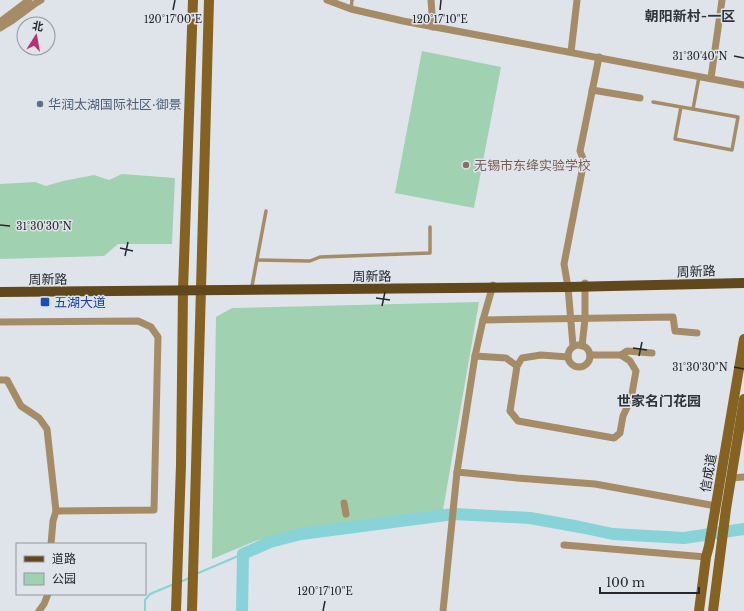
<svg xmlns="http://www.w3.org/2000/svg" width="744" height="611" font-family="'Libre Baskerville','Noto Sans SC',serif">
  <rect width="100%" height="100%" fill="#dfe4eb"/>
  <!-- green -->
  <g fill="#a0d1b1">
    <path d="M422 51 501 67 474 208 395 193Z"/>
    <path d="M122 174 175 178 172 244H118L104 256 0 259V184L35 182 46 186 63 181 94 175 109 180Z"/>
    <path d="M479 302 442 516 258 540 212 559 216 317 232 308Z"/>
  </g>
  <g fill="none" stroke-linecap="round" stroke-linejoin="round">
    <!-- stream -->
    <g stroke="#88d3d7" stroke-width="2">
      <path d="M196 574 243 554"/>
      <path d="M180 582 189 578"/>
      <path d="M145 611V600L150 594 174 584"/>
    </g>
    <!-- river -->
    <path stroke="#88d3d7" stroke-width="12" d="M242 611 243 554 270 542 301 534 454 514 530 518 580 527 613 534 684 538 744 529"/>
    <!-- lane -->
    <g stroke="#a58c66" stroke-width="3.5">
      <path d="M351 9 352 0"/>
      <path d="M653 102 738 117 732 150 675 139 681 107"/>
      <path d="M693 109 699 77"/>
      <path d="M257 260 310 261 320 257 430 253V227"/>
      <path d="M252 286 266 211"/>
    </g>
    <!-- street -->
    <g stroke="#a58c66" stroke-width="7">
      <path d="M327 0 351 9 403 21 744 85"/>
      <path d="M431 0 433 27"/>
      <path d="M0 22 29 0"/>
      <path d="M0 28 13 20 36 3 41 0"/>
      <path d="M571 52 577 0"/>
      <path d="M711 78 722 0"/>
      <path d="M592 90 640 98"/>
      <path d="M493 285 483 320 475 356 457 472 517 478 595 484 716 506"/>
      <path d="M483 320 673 317 675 331 697 333"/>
      <path d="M0 322 138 321 151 327 158 337 154 510 56 511 53 521 51 544"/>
      <circle cx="579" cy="356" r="11"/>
      <path d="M573 346 568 287 564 264 584 161 580 151 599 57"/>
      <path d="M582 346 585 319V283"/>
      <path d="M621 355 627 351 652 353"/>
      <path d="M475 356 506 358 517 366 510 411 518 421 614 438 620 433 623 416 631 399 636 371 630 361 621 355H590"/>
      <path d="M517 366 522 358 541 355 568 357"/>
      <path d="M0 380H7L21 406 39 418 47 429 56 511"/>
      <path d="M731 478 744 477"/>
      <path d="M344 503 346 514"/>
      <path d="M564 545 706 557"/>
      <path d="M39 611 44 604 48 594"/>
      <path d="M443 611 457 472"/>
    </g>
    <!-- secondary -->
    <g stroke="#856122" stroke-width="10">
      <path d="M176 611 181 465 183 290 193 0"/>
      <path d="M192 611 209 0"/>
      <path d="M699 611 706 557 709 546 744 339"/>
      <path d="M713 611 726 509 744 399"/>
    </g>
    <!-- primary -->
    <path stroke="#61471c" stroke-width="10" d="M0 292 568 287 744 283"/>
  </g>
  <!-- ticks -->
  <path fill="none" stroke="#252729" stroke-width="1.5" d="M173 10 175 0M440 10 441 0M734 56 744 58M0 225 10 226M120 248 133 251M125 256 128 242M376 298 390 300M382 306 385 292M633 348 647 350M639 356 642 342M734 367 744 369M323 611 325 601"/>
  <!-- markers -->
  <circle fill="#5c6f8a" stroke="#dfe4eb" stroke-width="1.5" cx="40" cy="104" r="4"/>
  <circle fill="#8d6e63" stroke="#dfe4eb" stroke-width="1.5" cx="466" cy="165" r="4"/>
  <rect fill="#1a4fb4" stroke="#dfe4eb" stroke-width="1.5" x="40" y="297" width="10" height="10" rx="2"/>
  <g text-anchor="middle" stroke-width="3" stroke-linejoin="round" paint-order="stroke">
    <!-- service labels -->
    <g font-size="13" fill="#4e5e75" stroke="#dfe4eb" text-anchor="start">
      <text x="48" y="109">华润太湖国际社区·御景</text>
    </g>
    <!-- education labels -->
    <g font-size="13" fill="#785e54" stroke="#dfe4eb" text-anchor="start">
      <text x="474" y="170">无锡市东绛实验学校</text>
    </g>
    <!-- street labels -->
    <g font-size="13" fill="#252729" stroke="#dfe4eb">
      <text transform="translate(696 271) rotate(-2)" y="5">周新路</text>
      <text transform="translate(372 276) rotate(-1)" y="5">周新路</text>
      <text transform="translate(48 279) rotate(-1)" y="5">周新路</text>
      <text transform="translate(708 473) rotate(-80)" y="5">信成道</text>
    </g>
    <!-- transit labels -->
    <g font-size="13" fill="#164399" stroke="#dfe4eb" text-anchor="start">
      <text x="54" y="307">五湖大道</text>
    </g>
    <!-- neighbourhood labels -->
    <g font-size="14" font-weight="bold" fill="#303439" stroke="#dfe4eb">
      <text x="690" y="21">朝阳新村-一区</text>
      <text x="659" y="406">世家名门花园</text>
    </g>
  </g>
  <g font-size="10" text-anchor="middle" fill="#252729" stroke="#dfe4eb" stroke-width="3" stroke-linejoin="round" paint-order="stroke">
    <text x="173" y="23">120°17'00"E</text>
    <text x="440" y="23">120°17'10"E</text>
    <text x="700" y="60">31°30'40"N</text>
    <text x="44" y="230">31°30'30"N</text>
    <text x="700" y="371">31°30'30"N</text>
    <text x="325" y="595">120°17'10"E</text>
  </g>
  <!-- legend -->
  <rect x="16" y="543" width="130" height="52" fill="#dfe4eb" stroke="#95989d"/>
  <rect x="24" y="556" width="20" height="6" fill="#61471c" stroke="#95989d"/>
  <text x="52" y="563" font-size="12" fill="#252729">道路</text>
  <rect x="24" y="573" width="20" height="12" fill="#a0d1b1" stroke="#95989d"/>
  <text x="52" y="583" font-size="12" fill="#252729">公园</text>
  <!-- north arrow -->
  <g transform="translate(36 36) rotate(11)"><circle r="19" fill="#dfe4eb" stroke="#95989d"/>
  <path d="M0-3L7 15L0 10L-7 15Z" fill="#b63074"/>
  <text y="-6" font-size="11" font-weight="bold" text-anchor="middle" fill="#252729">北</text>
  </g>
  <!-- scale -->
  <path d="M600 587v6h99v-6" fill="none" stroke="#252729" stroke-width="2"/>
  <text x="606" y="587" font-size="12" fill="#252729" stroke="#dfe4eb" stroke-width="3" paint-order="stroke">100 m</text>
</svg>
